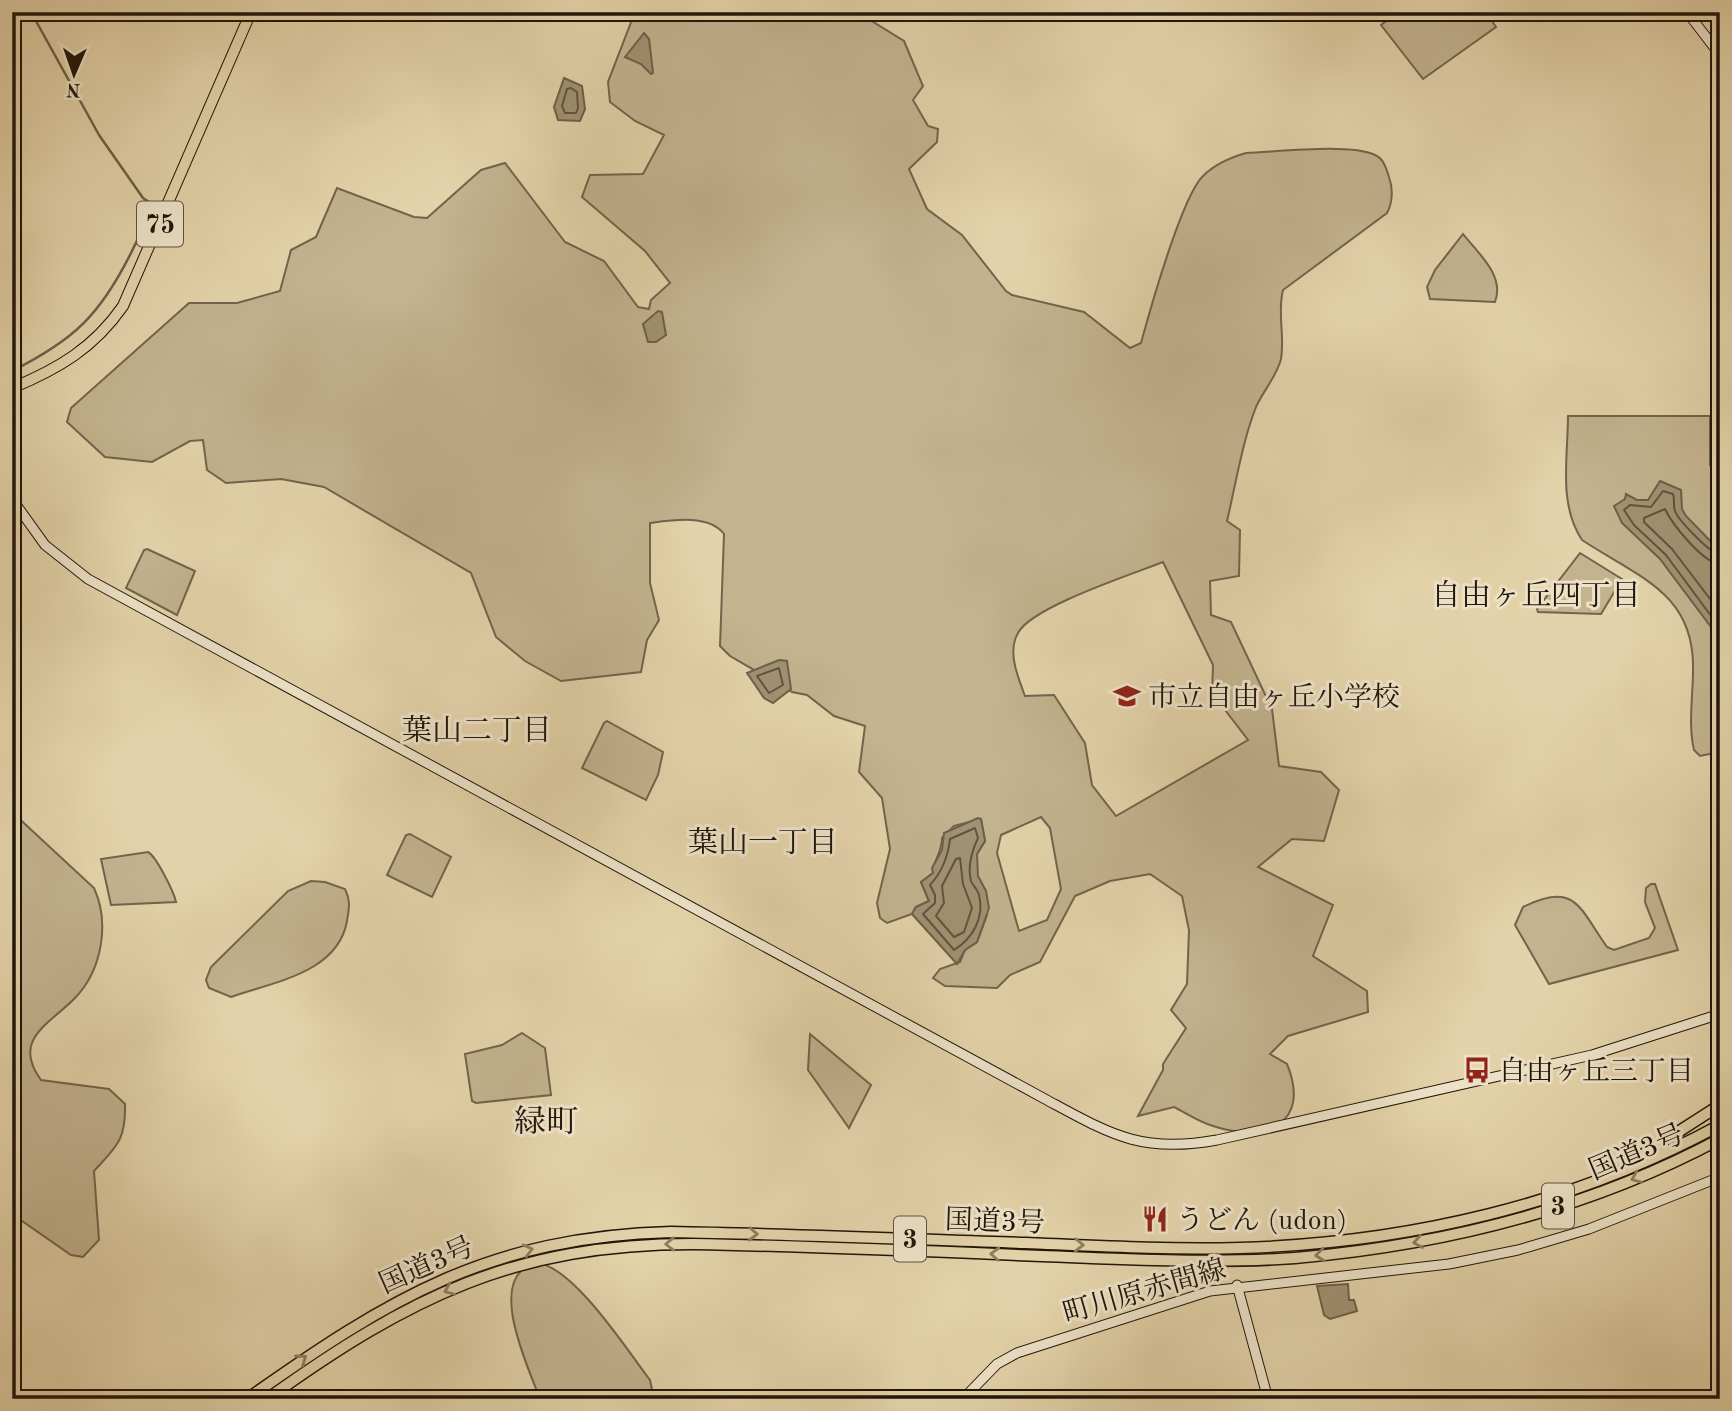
<svg xmlns="http://www.w3.org/2000/svg" width="1732" height="1411" font-family="'Old Standard TT','Noto Serif JP',serif">
  <rect width="100%" height="100%" fill="#e4d3aa"/>
  <filter id="stains"><feTurbulence type="fractalNoise" baseFrequency=".00286" numOctaves="4"/><feColorMatrix values="0 0 0 0 .2 0 0 0 0 .09 0 0 0 0 .02 0 0 0 .5 -.17"/></filter>
  <radialGradient id="worn" r=".72"><stop offset=".6" stop-color="#630" stop-opacity="0"/><stop offset="1" stop-color="#630" stop-opacity=".3"/></radialGradient>
  <!-- green -->
  <g fill="#c3b38f" stroke="#71644c" stroke-width="2" fill-rule="evenodd">
    <path d="M635 12H857L904 41 923 86 913 100 928 126 938 129 937 142 909 169 927 209 962 235 1006 291 1012 295 1084 312 1130 348 1141 343C1150 310 1182 196 1203 176 1214 165 1232 157 1246 153 1276 152 1350 143 1375 155 1384 159 1386 168 1389 177 1393 188 1393 202 1387 213L1283 290C1277 313 1285 335 1281 359 1277 376 1263 391 1256 407 1242 443 1236 483 1227 521L1240 530 1239 576 1210 581 1211 615 1231 622 1272 709 1279 766 1321 772 1339 790 1324 841 1292 839 1258 867 1333 905 1313 956 1367 991 1368 1012 1288 1036 1270 1054 1287 1064C1312 1125 1264 1143 1213 1126 1199 1122 1186 1113 1174 1107L1138 1116 1163 1070V1064L1186 1028 1171 1010 1187 984 1189 930 1182 896 1150 874 1110 881 1075 896 1040 962 1010 975 997 988 945 986 933 978 940 969 960 962 965 950 977 942 987 915 986 891 977 876V854L985 841 981 819 954 826 942 838C942 853 932 863 933 873L921 882 929 901 916 907 912 914 887 923 880 918 877 903 890 849 882 798 859 772 865 726 834 716 807 695 792 692 730 656 720 646 724 534C709 514 672 520 650 523V583L659 620 647 640 641 672 561 681 525 661 496 637 471 573 324 487 281 479 226 483 207 470 203 440 190 441 152 462 105 457 67 422 71 408 189 303H237L280 291 291 250 316 237 337 188 414 217 427 218 481 170 505 163 565 242 604 261 638 307 649 309 651 300 670 283 645 251 582 197 590 175 643 174 664 135 635 121 610 102 608 82ZM1163 562 1213 665 1212 693 1248 740 1116 816 1092 785 1085 743 1054 695 1025 696C1018 677 1007 652 1018 633 1031 607 1133 574 1163 562ZM1041 817 1050 828 1061 889 1047 920 1019 931 997 853 1001 835Z"/>
    <path d="M1398 12H1486L1496 27 1423 79 1381 25Z"/>
    <path d="M1463 234C1479 254 1505 276 1495 302L1430 299 1427 287 1435 270Z"/>
    <path d="M1568 416H1710V465L1720 466V752L1700 756 1694 750C1688 725 1693 696 1693 670 1695 593 1638 577 1582 540 1558 504 1568 457 1568 416Z"/>
    <path d="M147 549 195 571 177 615 126 588 144 550Z"/>
    <path d="M1580 553 1622 579 1601 614 1538 612 1537 609Z"/>
    <path d="M607 721 663 752 658 775 646 800 582 768 604 723Z"/>
    <path d="M12 812 94 888C110 923 102 970 75 998 50 1024 11 1039 41 1080L109 1089 125 1104C126 1140 117 1146 94 1171L99 1240 83 1257 71 1255 12 1214Z"/>
    <path d="M410 834 451 857 432 897 387 875 406 835Z"/>
    <path d="M148 852C156 856 174 892 176 902L111 905 101 859Z"/>
    <path d="M311 881 325 882 345 889C351 901 349 908 347 921 338 973 273 982 231 997L209 988 206 980 211 967 288 891Z"/>
    <path d="M1651 884H1655L1678 950 1549 984 1515 925 1523 907C1575 881 1579 907 1607 947L1614 950 1649 938 1655 928 1645 902 1646 888Z"/>
    <path d="M522 1033 545 1048 551 1095 476 1103 472 1101 465 1054 502 1045Z"/>
    <path d="M810 1034 871 1085 849 1128 808 1070Z"/>
    <path d="M537 1263C573 1266 627 1350 650 1380L654 1399H540C529 1369 483 1274 537 1263Z"/>
  </g>
  <!-- water -->
  <g fill="#a19273" stroke="#6d6049" stroke-width="2">
    <path d="M644 33 649 39 653 73 651 74 641 64 625 57Z"/>
    <path d="M564 78 582 86 585 109 580 121 558 120 554 107Z"/>
    <path d="M658 311 662 312 666 335 656 342H648L643 324Z"/>
    <path d="M1660 481 1681 490 1682 509 1686 516 1720 551V639L1660 559 1622 523 1614 506 1625 499 1626 494 1637 500H1648Z"/>
    <path d="M779 660 787 661 791 689 773 703 764 698 747 673Z"/>
    <path d="M978 818 981 819 985 841 977 854 978 876 986 891 989 908 977 942 965 950 957 964 912 914 916 907 929 901 921 882 933 873 932 868 942 850 944 833Z"/>
    <path d="M1348 1284 1349 1300H1354L1357 1311 1330 1319 1324 1315 1317 1286Z"/>
  </g>
  <g fill="none" stroke-linecap="round" stroke-linejoin="round">
    <!-- shore -->
    <g stroke="#60543e" stroke-width="2">
      <path d="M571 88 577 92 578 108 576 113H565L562 106 567 89Z"/>
      <path d="M1720 555C1711 554 1678 520 1675 511 1673 505 1675 499 1673 494L1663 491 1651 507 1630 505 1624 510 1634 525 1666 555 1720 628"/>
      <path d="M1720 564C1703 563 1672 524 1665 509L1644 518V522L1672 549 1720 612"/>
      <path d="M779 668 783 685 769 693 757 676Z"/>
      <path d="M975 828 978 838C972 851 967 866 971 881 973 886 978 890 979 895 985 918 972 939 954 950L923 914 935 903V895L930 885C942 872 948 857 950 839Z"/>
      <path d="M960 858 963 884 972 908 964 932 954 937 936 916 944 903 942 886 956 859Z"/>
    </g>
    <!-- stream -->
    <path stroke="#6d6049" stroke-width="2.5" d="M12 371C74 340 100 315 131 253 138 238 148 221 152 204L143 198 99 135 31 12"/>
    <!-- secondary casing -->
    <g stroke="#1f1509" stroke-width="11">
      <g id="secondary">
        <path d="M1687 12 1720 55"/>
        <path d="M12 499 45 545 88 579 1045 1099C1110 1134 1141 1154 1217 1140L1592 1055 1720 1014"/>
        <path d="M1237 1285 1268 1399"/>
        <path d="M963 1399 997 1364 1017 1353 1210 1291 1449 1264 1518 1250 1589 1229 1720 1177"/>
      </g>
    </g>
    <!-- primary casing -->
    <g stroke="#1f1509" stroke-width="12">
      <path id="primary" d="M12 388C58 369 94 348 123 306L251 12"/>
    </g>
    <!-- highway casing -->
    <g stroke="#1f1509" stroke-width="13">
      <g id="highway">
        <path d="M1636 1159 1720 1105"/>
        <path d="M247 1399C390 1298 489 1237 671 1232 789 1234 907 1239 1025 1243 1097 1246 1168 1250 1240 1248 1407 1243 1573 1205 1720 1125"/>
        <path d="M267 1399C409 1297 515 1244 693 1244 809 1246 926 1251 1042 1256 1126 1259 1211 1264 1295 1258 1443 1245 1589 1209 1720 1139"/>
      </g>
    </g>
    <!-- secondary -->
    <use href="#secondary" stroke="#ede2c8" stroke-width="9"/>
    <!-- primary -->
    <use href="#primary" stroke="#e4d3aa" stroke-width="10"/>
    <!-- highway -->
    <use href="#highway" stroke="#e4d3aa" stroke-width="10"/>
  </g>
  <!-- one-way arrows -->
  <defs><path id="oneway-chevron" d="M-2-3.5L2.5 0L-2 3.5" fill="none" stroke-width="1.6" stroke-linecap="round" stroke-linejoin="round" transform="scale(1.75)"/></defs>
  <g stroke="#8b7e62">
    <use href="#oneway-chevron" transform="translate(1636 1178) rotate(157)"/>
    <use href="#oneway-chevron" transform="translate(753 1234) rotate(2)"/>
    <use href="#oneway-chevron" transform="translate(1418 1242) rotate(171)"/>
    <use href="#oneway-chevron" transform="translate(670 1244) rotate(179)"/>
    <use href="#oneway-chevron" transform="translate(1079 1245) rotate(2)"/>
    <use href="#oneway-chevron" transform="translate(528 1250) rotate(-14)"/>
    <use href="#oneway-chevron" transform="translate(995 1254) rotate(-178)"/>
    <use href="#oneway-chevron" transform="translate(1320 1255) rotate(174)"/>
    <use href="#oneway-chevron" transform="translate(449 1290) rotate(157)"/>
    <use href="#oneway-chevron" transform="translate(302 1359) rotate(-35)"/>
  </g>
  <!-- icons -->
  <defs>
    <g id="school-bare" transform="scale(2.1)"><path d="M0-5L7-2L0 1L-7-2ZM-4 1L0 2.5L4 1V4Q0 6-4 4Z" fill="#8f2418" stroke="#ede2c8" stroke-width="2.5" paint-order="stroke"/></g>
    <g id="bus-bare" transform="scale(2.1)"><path d="M-5-6H5V4H4V6H2V4H-2V6H-4V4H-5ZM-3.5-4V0h7V-4ZM-3.5 1.2v1.5H-2V1.2ZM2 1.2v1.5H3.5V1.2Z" fill="#8f2418" stroke="#ede2c8" stroke-width="2.5" paint-order="stroke"/></g>
    <g id="restaurant-bare" transform="scale(2.1)"><path d="M-5-6h1v4h1v-4h1v4h1v-4h1v5L-1.5 .5V6h-2V.5L-5-1ZM5-6V6H3V1.5H1.5Q1.5-4 5-6Z" fill="#8f2418" stroke="#ede2c8" stroke-width="2.5" paint-order="stroke"/></g>
  </defs>
  <g fill-rule="evenodd">
    <use href="#school-bare" x="1127" y="696"/>
    <use href="#bus-bare" x="1477" y="1070"/>
    <use href="#restaurant-bare" x="1155" y="1219"/>
  </g>
  <g text-anchor="middle" stroke-width="6" stroke-linejoin="round" paint-order="stroke">
    <!-- shield labels -->
    <g fill="#ede2c8" stroke="#5d5242" stroke-width="2">
      <rect x="137" y="201.5" width="46" height="45" rx="5"/>
      <rect x="1542" y="1183.5" width="32" height="45" rx="5"/>
      <rect x="894" y="1216.5" width="32" height="45" rx="5"/>
    </g>
    <g font-size="26" font-weight="bold" fill="#1f1509">
      <text x="160" y="233">75</text>
      <text x="1558" y="1215">3</text>
      <text x="910" y="1248">3</text>
    </g>
    <!-- poi labels -->
    <g font-size="28" fill="#1f1509" stroke="#ede2c8" text-anchor="start">
      <text x="1148" y="706">市立自由ヶ丘小学校</text>
      <text x="1498" y="1080">自由ヶ丘三丁目</text>
      <text x="1176" y="1229">うどん (udon)</text>
    </g>
    <!-- street labels -->
    <g font-size="28" fill="#1f1509" stroke="#ede2c8">
      <text transform="translate(1636 1151) rotate(-23)" y="10">国道3号</text>
      <text transform="translate(995 1220) rotate(2)" y="10">国道3号</text>
      <text transform="translate(426 1264) rotate(-24)" y="10">国道3号</text>
      <text transform="translate(1144 1290) rotate(-16)" y="10">町川原赤間線</text>
    </g>
    <!-- neighbourhood labels -->
    <g font-size="30" fill="#1f1509" stroke="#ede2c8">
      <text x="1536" y="605">自由ヶ丘四丁目</text>
      <text x="477" y="740">葉山二丁目</text>
      <text x="763" y="852">葉山一丁目</text>
    </g>
    <!-- quarter labels -->
    <g font-size="32" fill="#1f1509" stroke="#ede2c8">
      <text x="546" y="1132">緑町</text>
    </g>
  </g>
  <!-- margin -->
  <rect width="1732" height="1411" fill="none" stroke="#e4d3aa" stroke-width="42"/>
  <rect x="14" y="14" width="1704" height="1383" fill="none" stroke="#1f1509" stroke-width="3.5"/>
  <rect x="21" y="21" width="1690" height="1369" fill="none" stroke="#1f1509" stroke-width="2"/>
  <!-- north arrow -->
  <g transform="translate(74 74) rotate(182)" stroke="#ede2c8" stroke-width="5" paint-order="stroke">
  <path d="M0-5L12 26L0 18L-12 26Z" fill="#1f1509"/>
  <text y="-10" font-size="19" font-weight="bold" text-anchor="middle" fill="#1f1509">N</text>
  </g>
  <rect width="100%" height="100%" filter="url(#stains)"/>
  <rect width="100%" height="100%" fill="url(#worn)"/>
</svg>
